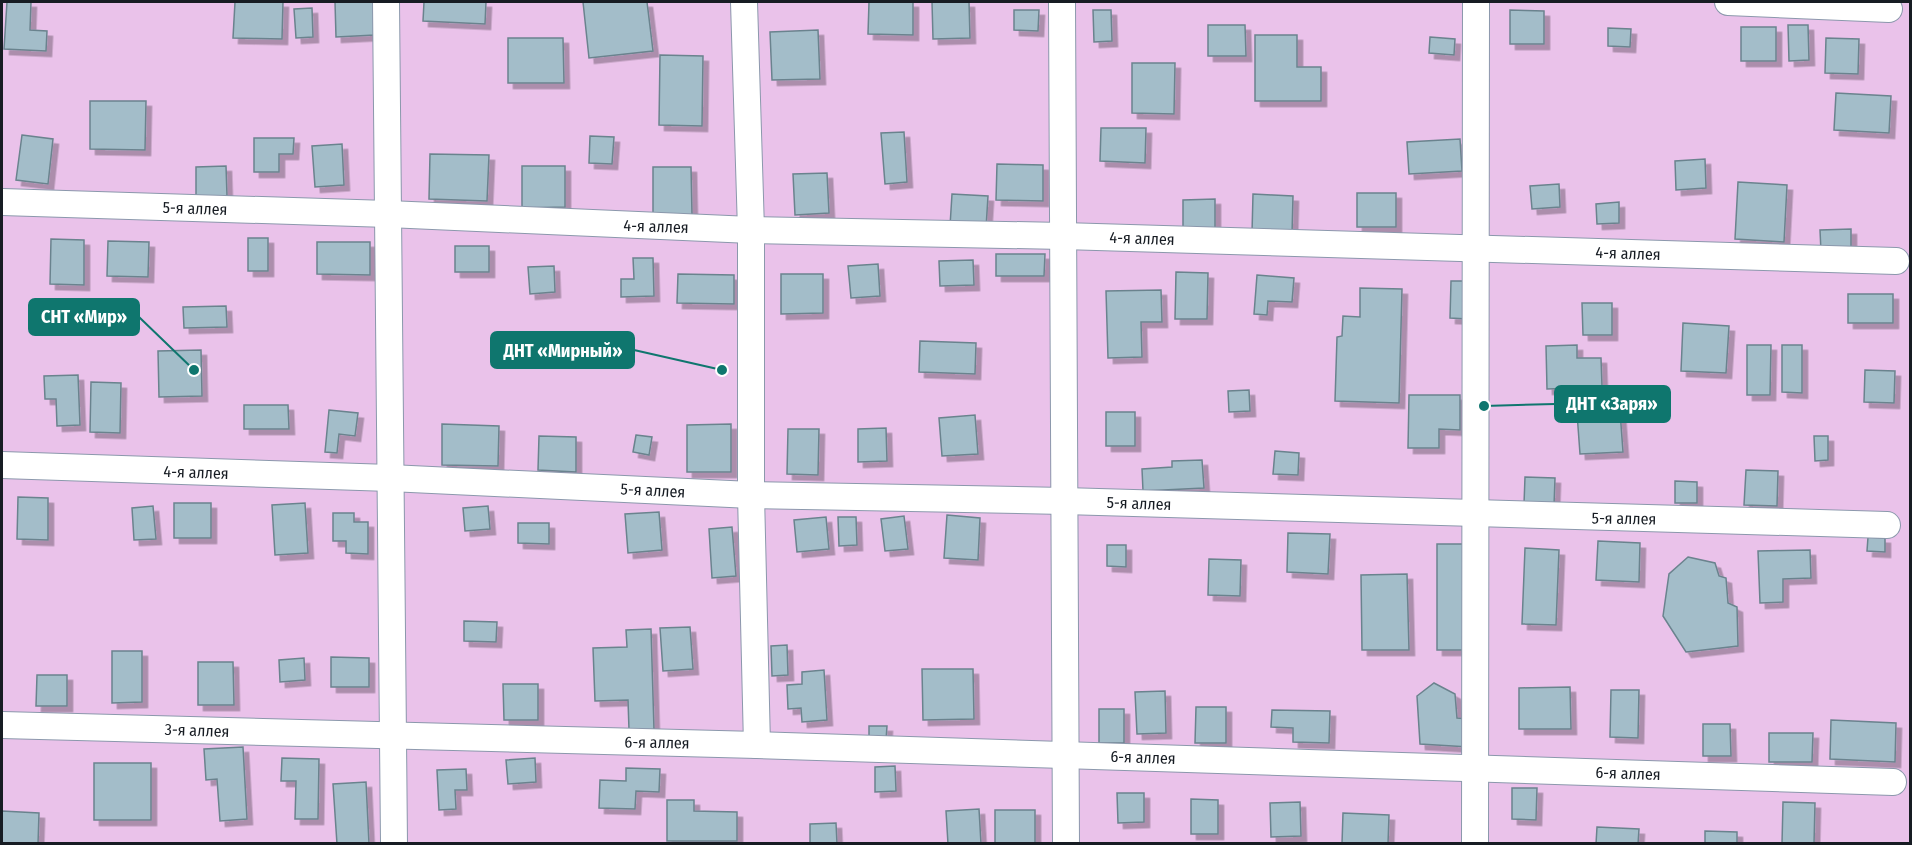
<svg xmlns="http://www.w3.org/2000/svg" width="1912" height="845" font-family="'Fira Sans Condensed',sans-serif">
  <defs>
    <filter id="shadow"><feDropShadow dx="5.5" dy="5.5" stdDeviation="0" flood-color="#0004"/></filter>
  </defs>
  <rect width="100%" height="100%" fill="#e9f1fe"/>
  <!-- green -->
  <path fill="#eac2ea" d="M2 2H1910V843L2 844Z"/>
  <!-- building -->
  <g fill="#a3bdc9" stroke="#6b838e" stroke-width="1.5" filter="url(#shadow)">
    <path d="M7 2H31L30 30 47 31 46 51 4 49Z"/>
    <path d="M235 2H283L282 39 233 38Z"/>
    <path d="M335 2H374L375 35 336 37Z"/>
    <path d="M424 2H486L485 24 423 21Z"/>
    <path d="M583 2H647L653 51 589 58Z"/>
    <path d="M869 2H913V35L868 34Z"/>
    <path d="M932 2H969L970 38 933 39Z"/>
    <path d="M312 8 313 37 296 38 294 9Z"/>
    <path d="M1014 10H1039L1038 31 1014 30Z"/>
    <path d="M1093 10H1111L1112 41 1094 42Z"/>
    <path d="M1510 10 1544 11V44H1510Z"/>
    <path d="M1208 25H1245L1246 56H1208Z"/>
    <path d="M1788 25H1808L1809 60 1789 61Z"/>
    <rect x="1741" y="27" width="35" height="34"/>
    <path d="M1608 28 1631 29 1630 47 1608 46Z"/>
    <path d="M818 30 820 79 772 80 770 32Z"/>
    <path d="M1255 35H1297V67H1321V101H1255Z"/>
    <path d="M1430 37 1455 39 1454 55 1429 53Z"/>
    <path d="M508 38H563L564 83H508Z"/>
    <path d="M1826 38 1859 39 1858 74 1825 73Z"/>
    <path d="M660 55 703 56 702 126 659 125Z"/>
    <path d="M1132 63H1175L1174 114 1132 113Z"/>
    <path d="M1836 93 1891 96 1889 133 1834 130Z"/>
    <path d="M90 101H146L145 150 90 149Z"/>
    <path d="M1101 128H1146L1145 163 1100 161Z"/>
    <path d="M904 132 907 182 885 184 881 133Z"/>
    <path d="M22 135 53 139 48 184 16 180Z"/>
    <path d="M590 136 614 137 612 164 589 163Z"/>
    <path d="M254 138H294L293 154H279V172H254Z"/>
    <path d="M1460 139 1462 171 1409 174 1407 142Z"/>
    <path d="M342 144 344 185 315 187 312 146Z"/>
    <path d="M430 154 489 155 487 201 429 199Z"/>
    <path d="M1705 159 1706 188 1676 190 1675 161Z"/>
    <path d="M997 164 1043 165V201L996 200Z"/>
    <path d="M226 166 227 196 196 197V167Z"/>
    <path d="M522 166H565V207L522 208Z"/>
    <path d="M653 167H691L692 215H653Z"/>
    <path d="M827 173 829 213 795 215 793 174Z"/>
    <path d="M1738 182 1787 185 1784 242 1735 239Z"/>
    <path d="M1559 184 1560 207 1532 209 1530 186Z"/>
    <rect x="1357" y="193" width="39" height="34"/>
    <path d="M952 194 988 196 986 228 950 226Z"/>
    <path d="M1253 194 1293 196 1292 234 1252 233Z"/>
    <path d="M1215 199V233L1183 234V200Z"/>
    <path d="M1619 202V223L1597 224 1596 204Z"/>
    <path d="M1851 229V251L1821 252 1820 230Z"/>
    <rect x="248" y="238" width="20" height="33"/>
    <path d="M51 239 84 240V285L50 284Z"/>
    <path d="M108 241 149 242 148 277 107 276Z"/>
    <path d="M317 242H370V275L317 274Z"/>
    <rect x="455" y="246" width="34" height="26"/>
    <path d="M996 254H1045L1044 276H996Z"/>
    <path d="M633 258H653L654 296 621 297V279H634Z"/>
    <path d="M973 260 974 285 940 286 939 261Z"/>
    <path d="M878 264 880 296 851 298 848 266Z"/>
    <path d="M554 266 555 292 530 294 528 267Z"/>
    <path d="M1176 272 1208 273 1207 319H1175Z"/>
    <path d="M678 274 734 275V304L677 303Z"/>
    <path d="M781 274H823V313L781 314Z"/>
    <path d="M1257 275 1294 278 1292 302 1268 301 1267 315 1254 314Z"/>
    <path d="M1451 281H1470L1468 319 1450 318Z"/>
    <path d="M1360 288 1402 289 1399 403 1335 401 1337 337 1342 336 1343 316 1360 317Z"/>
    <path d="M1161 290 1162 322H1141L1142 357 1108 358 1106 291Z"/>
    <rect x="1848" y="294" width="45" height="29"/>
    <path d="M1582 303H1612V335H1583Z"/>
    <path d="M226 306 227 327 184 328 183 307Z"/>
    <path d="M1683 323 1729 326 1726 373 1681 371Z"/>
    <path d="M920 341 976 343 975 374 919 372Z"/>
    <path d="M1577 345V358H1601L1602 387 1547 389 1546 346Z"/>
    <path d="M1747 345H1771L1770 395H1747Z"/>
    <path d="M1782 345H1802V393L1782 392Z"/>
    <path d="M201 350 202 396 159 397 158 351Z"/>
    <path d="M1865 370 1895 371 1894 403 1864 402Z"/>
    <path d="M78 375 80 425 57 426 56 399H45L44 376Z"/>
    <path d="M91 382 121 383 120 433 90 432Z"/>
    <path d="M1249 390 1250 411 1229 412 1228 391Z"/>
    <path d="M1409 395H1460V430L1439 429V448H1408Z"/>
    <path d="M244 405H288L289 429H244Z"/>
    <path d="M329 410 358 413 355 436 339 434 337 453 325 452Z"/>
    <path d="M1620 411 1623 452 1580 454 1577 413Z"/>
    <rect x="1106" y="412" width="29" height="34"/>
    <path d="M975 415 978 454 942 456 939 418Z"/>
    <path d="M442 424 499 426 498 466 442 465Z"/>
    <path d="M731 424V472H687V425Z"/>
    <path d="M886 428 887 461 858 462V429Z"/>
    <path d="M788 429H819L818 475 787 474Z"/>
    <path d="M636 435 652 437 649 455 633 452Z"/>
    <path d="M539 436 576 437V472L538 470Z"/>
    <path d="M1814 436H1828V460L1815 461Z"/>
    <path d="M1275 451 1299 453 1298 475 1273 474Z"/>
    <path d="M1202 460 1204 488 1143 491 1142 469 1172 467V461Z"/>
    <path d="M1746 470 1778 471 1777 506 1744 505Z"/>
    <path d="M1525 477 1555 478 1554 506 1524 504Z"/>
    <path d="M1675 481 1697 482V503H1675Z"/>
    <path d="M18 497 48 498V540L17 539Z"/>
    <rect x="174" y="503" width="37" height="35"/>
    <path d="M305 503 308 553 275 555 272 505Z"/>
    <path d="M153 506 156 539 134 540 132 508Z"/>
    <path d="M488 506 490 529 465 531 463 508Z"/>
    <path d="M659 512 662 550 628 553 625 514Z"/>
    <path d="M333 513H354V522H368V554L346 553V541H333Z"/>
    <path d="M947 515 980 518 978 560 944 558Z"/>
    <path d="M904 516 908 549 885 551 881 519Z"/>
    <path d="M826 517 829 549 797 552 794 520Z"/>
    <path d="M838 517H856L857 545 839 546Z"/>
    <path d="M518 523H549V544L518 543Z"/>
    <path d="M732 527 736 576 712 578 709 529Z"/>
    <path d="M1288 533 1330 534 1328 574 1287 572Z"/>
    <path d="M1868 537 1885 538V552L1867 551Z"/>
    <path d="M1598 541 1640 543 1639 582 1596 580Z"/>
    <rect x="1437" y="544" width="29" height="106"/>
    <path d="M1107 545H1126V567L1107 566Z"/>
    <path d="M1525 548 1559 550 1556 625 1522 624Z"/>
    <path d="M1810 550 1811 578 1783 579V602L1760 603 1758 551Z"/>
    <path d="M1688 557 1715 563 1719 576 1726 578 1728 603 1737 607 1738 646 1686 652 1663 616 1669 574Z"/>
    <path d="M1209 559 1241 560 1240 596 1208 595Z"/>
    <path d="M1407 574 1409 650H1362L1361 575Z"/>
    <path d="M464 621 497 622 496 642 464 641Z"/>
    <path d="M690 627 693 669 663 671 660 628Z"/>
    <path d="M651 629 654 730H629L628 700 595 701 593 648 627 647 626 630Z"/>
    <path d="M787 645 788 675 772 676 771 646Z"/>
    <path d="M112 651H142V702L112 703Z"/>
    <path d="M331 657 369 658V687H331Z"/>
    <path d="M304 658 305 680 280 682 279 660Z"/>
    <path d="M198 662H233L234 705H198Z"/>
    <path d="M922 669H973L974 719 923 720Z"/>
    <path d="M824 670 827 720 802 722 801 708 788 709 787 685 802 684V672Z"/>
    <path d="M37 675H67V706H36Z"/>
    <path d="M1434 683 1455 694 1457 718 1470 719 1469 747 1420 744 1417 696Z"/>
    <path d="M503 684H538V720H504Z"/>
    <path d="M1570 687 1571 729H1519V688Z"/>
    <path d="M1611 690H1639L1638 738 1610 737Z"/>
    <path d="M1165 691 1166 733 1137 734 1135 692Z"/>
    <path d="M1196 707H1226V743H1195Z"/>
    <rect x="1099" y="709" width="25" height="34"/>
    <path d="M1272 710 1330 711 1329 743 1293 742V728L1271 727Z"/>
    <path d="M1831 720 1896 723 1895 762 1830 759Z"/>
    <path d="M1703 724H1730L1731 756H1703Z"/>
    <path d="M869 726H887L886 740H869Z"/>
    <path d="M1769 733H1813L1812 762H1769Z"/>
    <path d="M243 747 247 819 220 821 217 779 206 780 204 749Z"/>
    <path d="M282 758 319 759 318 819H295L296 781H281Z"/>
    <path d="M535 758 536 782 508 784 506 760Z"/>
    <rect x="94" y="763" width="57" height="57"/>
    <path d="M895 766 896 791 875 792V767Z"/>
    <path d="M626 768 660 769 659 792 636 791 635 809 599 808 600 780 626 781Z"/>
    <path d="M466 769 467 790H455L456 809 439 810 437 770Z"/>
    <path d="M366 782 369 844H337L333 784Z"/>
    <path d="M1512 788H1537L1536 820 1512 819Z"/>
    <path d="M1117 793H1144V822L1118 823Z"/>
    <path d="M1191 799 1218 800V834H1191Z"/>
    <path d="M667 800H694V811L737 812V841H667Z"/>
    <path d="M1300 802 1301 836 1271 837 1270 803Z"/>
    <path d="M1783 802 1815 803 1814 844H1782Z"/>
    <path d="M979 809 981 844H948L946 811Z"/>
    <rect x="995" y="810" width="40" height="34"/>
    <path d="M2 811 39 813 38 844H2Z"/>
    <path d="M1343 813 1389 815 1388 844H1342Z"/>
    <path d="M836 823 837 844H810V824Z"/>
    <path d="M1597 827 1639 829 1638 844H1596Z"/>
    <path d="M1705 831 1737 832V844H1705Z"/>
  </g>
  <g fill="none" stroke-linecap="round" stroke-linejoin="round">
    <!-- minor casing -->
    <g stroke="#8b98ac" stroke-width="28">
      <g id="minor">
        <path d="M386 2 394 844"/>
        <path d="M744 2 751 230V495L757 745"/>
        <path d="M1062 2 1066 844"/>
        <path d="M1728 2 1889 9"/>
        <path d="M2 202 388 214 751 230 1063 236 1896 261"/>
        <path d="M2 465 390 478 751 495 1064 501 1887 525"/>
        <path d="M2 725 757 745 1893 782"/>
        <path d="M1475 844 1476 2"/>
      </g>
    </g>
    <!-- minor -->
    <use href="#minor" stroke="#fff" stroke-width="26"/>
  </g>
  <g text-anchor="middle" stroke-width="5" stroke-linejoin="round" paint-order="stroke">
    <!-- street labels -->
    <g font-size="16" fill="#171c23" stroke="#fff">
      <text transform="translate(195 208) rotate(2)" y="6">5-я аллея</text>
      <text transform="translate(656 226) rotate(2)" y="6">4-я аллея</text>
      <text transform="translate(1142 238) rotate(2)" y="6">4-я аллея</text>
      <text transform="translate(1628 253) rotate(2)" y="6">4-я аллея</text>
      <text transform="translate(196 472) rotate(2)" y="6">4-я аллея</text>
      <text transform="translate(653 490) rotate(3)" y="6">5-я аллея</text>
      <text transform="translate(1139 503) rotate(2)" y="6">5-я аллея</text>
      <text transform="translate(1624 518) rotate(1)" y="6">5-я аллея</text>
      <text transform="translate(197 730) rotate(2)" y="6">3-я аллея</text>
      <text transform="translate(657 742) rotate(1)" y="6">6-я аллея</text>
      <text transform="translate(1143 757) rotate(2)" y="6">6-я аллея</text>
      <text transform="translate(1628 773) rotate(2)" y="6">6-я аллея</text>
    </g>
  </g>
  <!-- callouts -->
  <path fill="none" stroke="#0f766e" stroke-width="2" d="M194 370L139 317M722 370L634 350M1484 406L1555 404"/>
  <g fill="#0f766e" stroke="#fff" stroke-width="2">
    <circle cx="194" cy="370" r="6"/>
    <circle cx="722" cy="370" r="6"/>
    <circle cx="1484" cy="406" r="6"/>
  </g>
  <g fill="#0f766e" stroke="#0f766e" stroke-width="2">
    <rect x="29" y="299" width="110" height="36" rx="6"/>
    <rect x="491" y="332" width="143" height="36" rx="6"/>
    <rect x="1555" y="386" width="115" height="36" rx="6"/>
  </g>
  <g font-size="18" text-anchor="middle" font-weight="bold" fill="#fff">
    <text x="84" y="323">СНТ «Мир»</text>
    <text x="563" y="357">ДНТ «Мирный»</text>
    <text x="1612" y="410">ДНТ «Заря»</text>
  </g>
  <!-- border -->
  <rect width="1912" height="845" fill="none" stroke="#171c23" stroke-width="6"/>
</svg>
